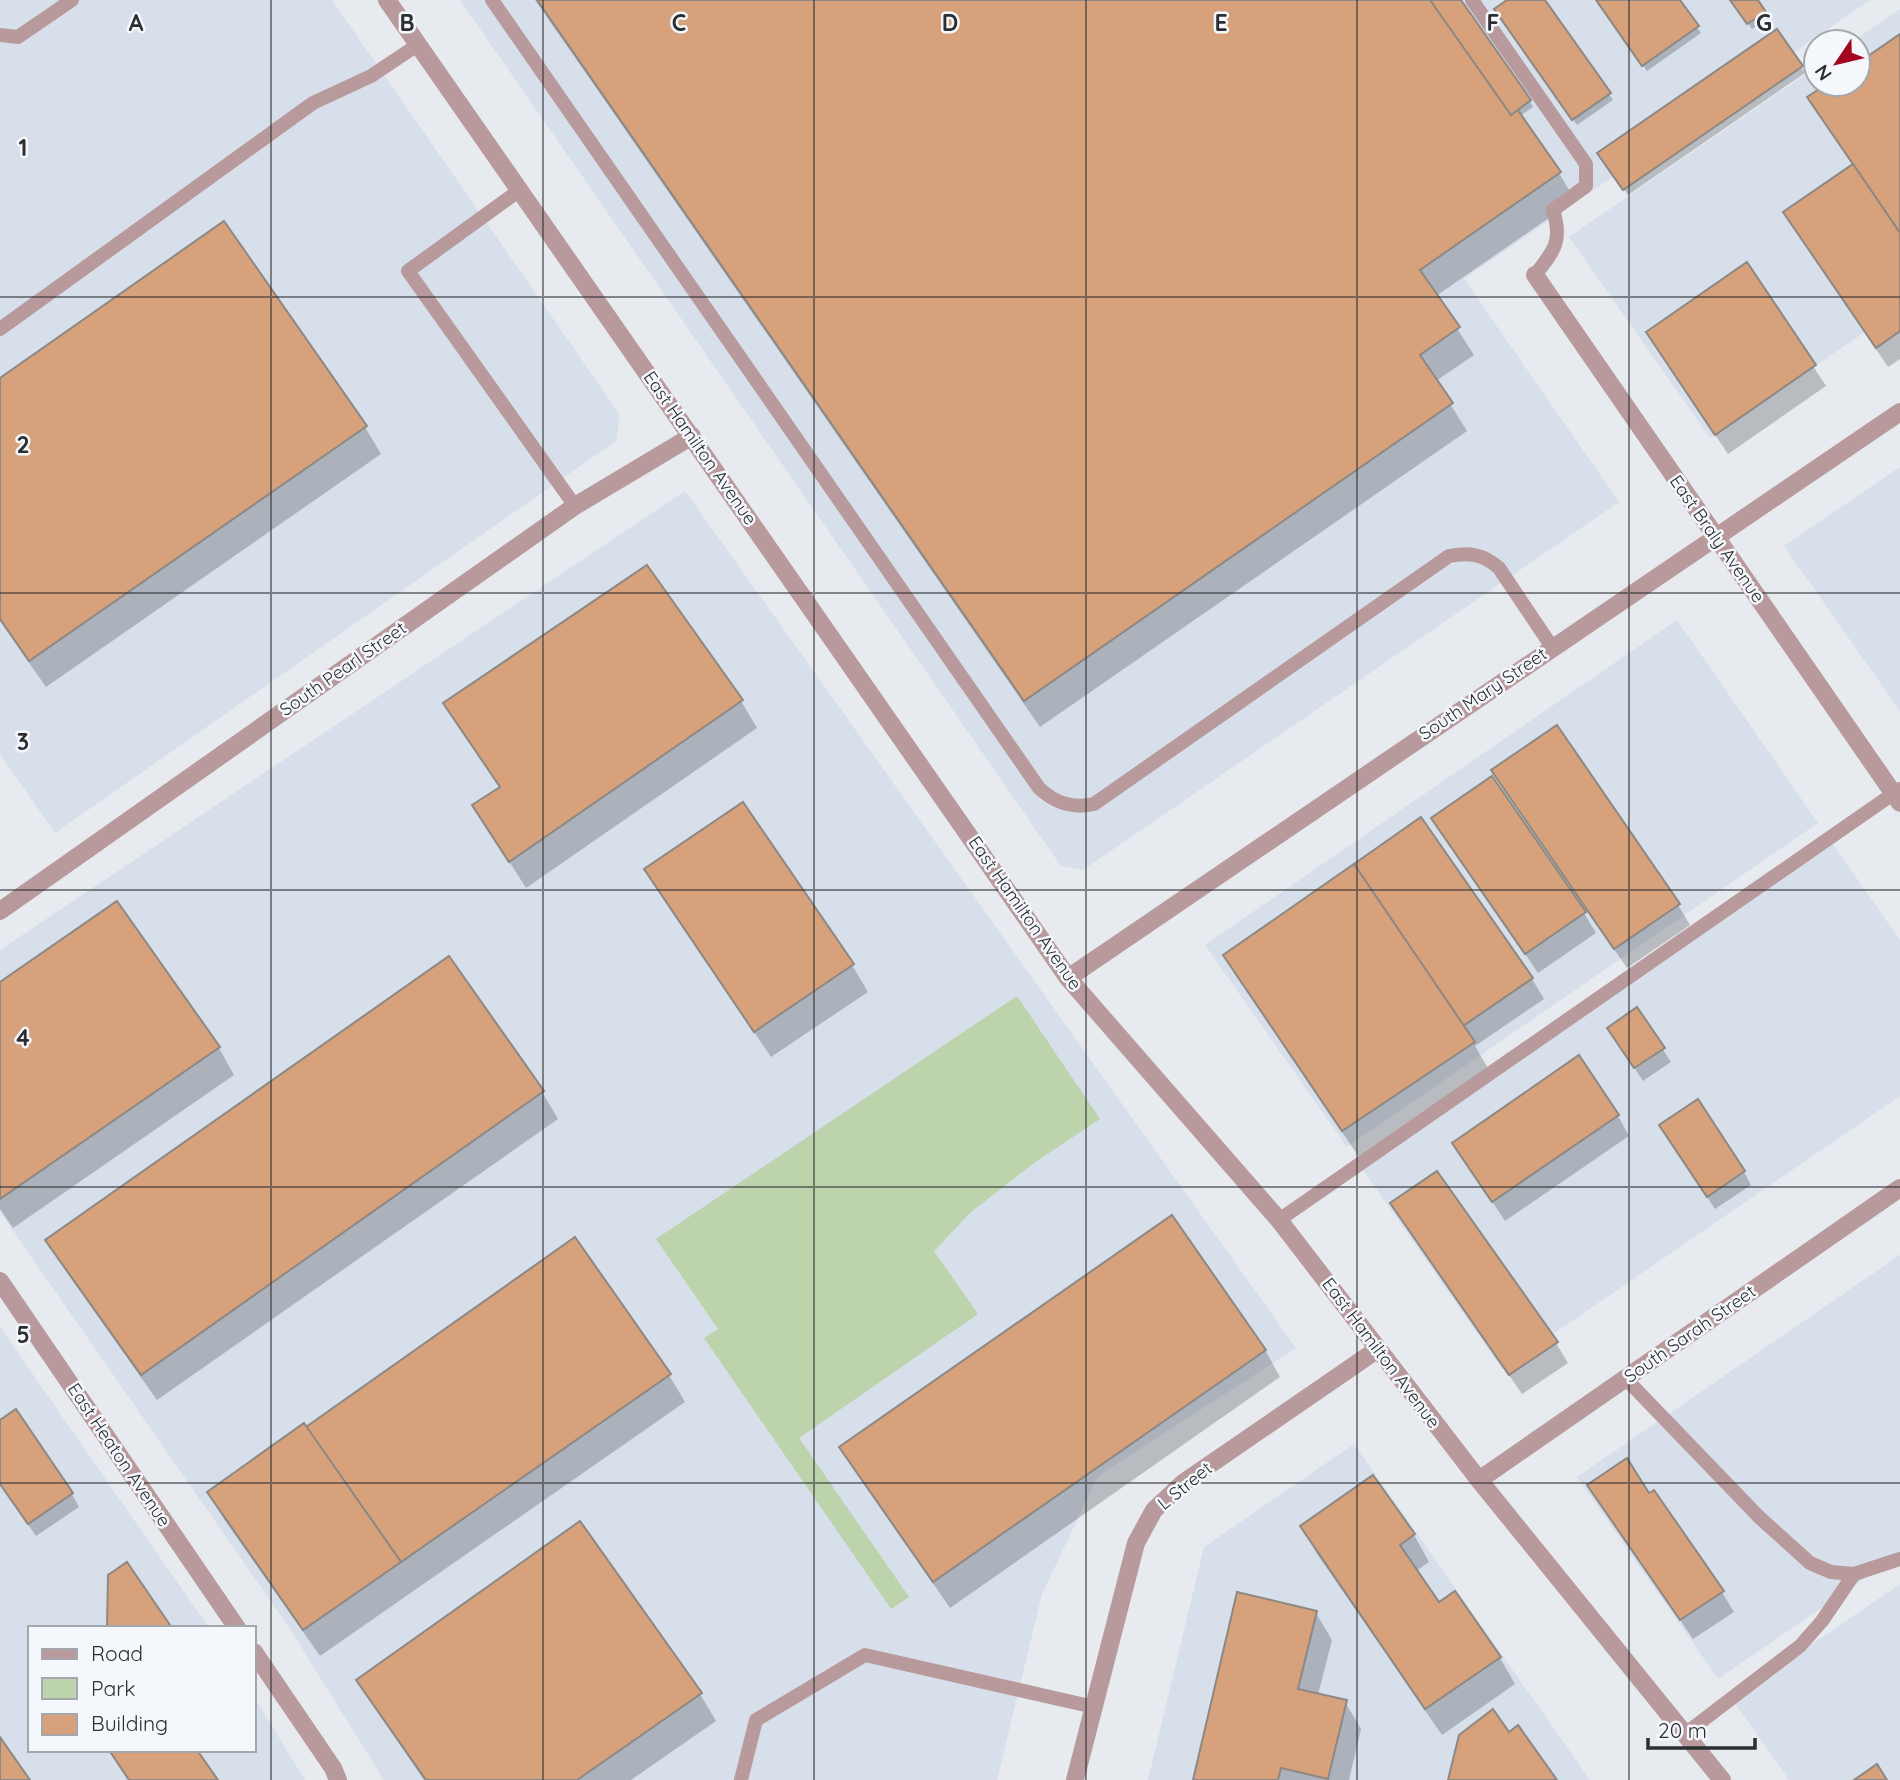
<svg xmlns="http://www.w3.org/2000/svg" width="1900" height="1780" font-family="Quicksand,sans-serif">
  <rect width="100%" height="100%" fill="#e7ebf0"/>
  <!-- built -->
  <g fill="#d6dfea">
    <path d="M0 0H332L620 415 616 441 55 833 0 754Z"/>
    <path d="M460 0H1870L1464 279 1619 502 1083 870 1061 866Z"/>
    <path d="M1900 9V308L1710 438 1569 237 1816 67V84H1858V42H1852Z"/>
    <path d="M1900 467V711L1784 546Z"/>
    <path d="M685 491 1296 1348 1098 1476 1042 1594 997 1780H384L290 1629 0 1212V950Z"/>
    <path d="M1677 620 1818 823 1347 1147 1205 945Z"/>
    <path d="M1832 843 1900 940V1096L1502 1369 1361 1167Z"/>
    <path d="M1900 1255V1554L1718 1679 1577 1477Z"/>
    <path d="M0 1327 209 1628H30V1750H254V1697L305 1780H0Z"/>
    <path d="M1354 1444 1590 1780H1148L1204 1547Z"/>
    <path d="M1900 1584V1780H1789L1732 1699Z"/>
  </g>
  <!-- green -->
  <path fill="#bdd3ac" d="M1017 996 1100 1119 1034 1163 971 1212 934 1251 978 1314 799 1438 909 1597 891 1609 704 1338 718 1329 656 1239Z"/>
  <!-- shadow -->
  <g fill="#0003">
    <path d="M535 0H1458L1530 101 1533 107 1520 116 1559 173 1575 200 1436 296 1474 355 1436 381 1467 431 1040 727Z"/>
    <path d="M1510 0H1543L1613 100 1577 125 1500 16Z"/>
    <path d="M1598 0H1678L1701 33 1647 71Z"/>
    <path d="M1732 0H1756L1768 18 1752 29Z"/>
    <path d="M1777 31 1805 73 1628 195 1603 159Z"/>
    <path d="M1900 36V359L1888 367 1797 232 1854 166 1810 98 1830 84H1858V65Z"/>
    <path d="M1747 265 1826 386 1728 454 1660 353Z"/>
    <path d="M0 380 365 427 381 454 46 687 0 621Z"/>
    <path d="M741 701 757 728 526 888 474 806 500 788 446 703Z"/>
    <path d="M1505 790 1678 905 1690 925 1627 968Z"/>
    <path d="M1433 818 1584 913 1596 933 1538 973Z"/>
    <path d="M646 870 852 965 868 992 771 1057 662 897Z"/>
    <path d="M117 903 219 1048 234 1075 13 1228 0 1209V984Z"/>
    <path d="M1225 956 1532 979 1544 999 1475 1046 1489 1070 1359 1157 1241 983Z"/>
    <path d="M1637 1010 1671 1062 1643 1081 1617 1041Z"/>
    <path d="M542 1092 558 1119 157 1400 63 1267 48 1240Z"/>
    <path d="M1618 1116 1629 1136 1505 1221 1454 1144Z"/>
    <path d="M1669 1139 1744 1172 1751 1185 1715 1209Z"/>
    <path d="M1392 1204 1556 1343 1568 1363 1522 1394Z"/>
    <path d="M1265 1350 1280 1377 950 1608 857 1474 841 1447Z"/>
    <path d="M669 1375 685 1402 320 1656 224 1519 209 1492 306 1429Z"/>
    <path d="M0 1422 72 1494 79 1507 36 1536 0 1483Z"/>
    <path d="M1373 1478 1414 1535 1429 1562 1416 1571 1439 1604 1500 1658 1515 1684 1442 1735 1317 1554 1302 1527Z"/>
    <path d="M1589 1486 1649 1495 1722 1592 1734 1612 1693 1639Z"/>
    <path d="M1316 1613 1332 1640 1318 1695 1345 1702 1361 1729 1349 1780H1195Z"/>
    <path d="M358 1680 700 1694 716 1721 631 1780H424L374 1707Z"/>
  </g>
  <!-- building -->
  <g fill="#d7a17b" stroke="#8d8884" stroke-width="2">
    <path d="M537 0H1441L1561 172 1420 270 1460 327 1420 355 1453 403 1024 701Z"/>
    <path d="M1430 0H1461L1531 100 1511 115Z"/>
    <path d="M1507 0H1545L1611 93 1572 120 1494 9Z"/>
    <path d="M1596 0H1680L1699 26 1642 66Z"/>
    <path d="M1730 0H1758L1766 12 1747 24Z"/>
    <path d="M1777 29 1803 66 1623 190 1597 153Z"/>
    <path d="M1900 34V233L1807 97 1827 84H1858V63Z"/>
    <path d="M1853 164 1900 233V331L1876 348 1783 212Z"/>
    <path d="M224 221 367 426 29 661 0 619V378Z"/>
    <path d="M1747 262 1816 365 1715 435 1646 332Z"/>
    <path d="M647 565 743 700 509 862 472 805 500 787 443 703Z"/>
    <path d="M1557 725 1680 904 1614 949 1491 770Z"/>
    <path d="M1492 776 1586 912 1525 954 1431 818Z"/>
    <path d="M743 802 854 964 754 1032 644 869Z"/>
    <path d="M1421 817 1533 978 1463 1026 1354 864Z"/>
    <path d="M1354 864 1475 1042 1342 1131 1223 955Z"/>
    <path d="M117 901 220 1047 0 1199V982Z"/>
    <path d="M449 956 544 1091 141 1375 45 1240Z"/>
    <path d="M1637 1007 1665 1048 1634 1068 1607 1028Z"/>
    <path d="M1579 1055 1619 1115 1492 1202 1452 1143Z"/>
    <path d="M1698 1099 1745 1171 1707 1197 1659 1125Z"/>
    <path d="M1437 1171 1558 1342 1509 1375 1390 1203Z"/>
    <path d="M1172 1215 1266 1350 933 1582 839 1447Z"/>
    <path d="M575 1237 671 1374 401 1562 306 1427Z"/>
    <path d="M16 1409 73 1493 28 1524 0 1484V1420Z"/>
    <path d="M304 1423 401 1562 303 1630 207 1492Z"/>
    <path d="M1627 1458 1649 1493 1654 1490 1724 1591 1680 1620 1587 1485Z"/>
    <path d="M1373 1475 1415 1534 1400 1545 1439 1602 1455 1591 1501 1657 1425 1709 1300 1526Z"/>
    <path d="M580 1521 702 1693 577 1780H426L356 1680Z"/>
    <path d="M127 1562 172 1628H107L108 1575Z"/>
    <path d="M1237 1592 1317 1611 1298 1689 1347 1700 1328 1779 1281 1768 1278 1780H1193Z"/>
    <path d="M1493 1709 1509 1732 1518 1725 1557 1780H1448L1459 1735Z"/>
    <path d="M0 1737 30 1780H0Z"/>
    <path d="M109 1750H197L218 1780H129Z"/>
    <path d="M1877 1764 1887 1780H1854Z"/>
  </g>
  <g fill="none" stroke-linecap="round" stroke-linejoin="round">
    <!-- service -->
    <g stroke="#b99a9c" stroke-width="14">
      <path d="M492 0 1039 788C1055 803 1072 809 1094 804L1449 556C1469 552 1483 554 1499 568L1552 647"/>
      <path d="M1472 0 1586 164V186L1553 210C1563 241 1554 251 1535 275"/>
      <path d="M0 35 18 37 72 0"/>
      <path d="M520 190 408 271 575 506"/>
      <path d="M0 329 313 103 371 76 419 44"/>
      <path d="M1279 1220 1900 789"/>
      <path d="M1626 1379 1759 1517 1810 1563 1831 1572 1854 1574 1900 1559"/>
      <path d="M1685 1734 1800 1646 1822 1621 1854 1574"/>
      <path d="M741 1780 756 1720 865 1655 1094 1707"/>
    </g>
    <!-- minor -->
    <g stroke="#b99a9c" stroke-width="18">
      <path d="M387 0 1068 978 1279 1220 1479 1480 1722 1780"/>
      <path d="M1535 275 1900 803"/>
      <path d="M0 911 575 506 692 436"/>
      <path d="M1068 978 1900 412"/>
      <path d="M0 1281 237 1628"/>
      <path d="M1479 1480 1900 1188"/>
      <path d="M254 1652 333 1768 338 1780"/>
      <path d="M1075 1780 1136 1543 1154 1510 1183 1483 1378 1349"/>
    </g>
  </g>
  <!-- grid -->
  <path fill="none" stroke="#2d2e30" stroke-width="2" stroke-opacity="0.55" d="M271 0V1780M543 0V1780M814 0V1780M1086 0V1780M1357 0V1780M1629 0V1780M0 297H1900M0 593H1900M0 890H1900M0 1187H1900M0 1483H1900"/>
  <g text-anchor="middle" stroke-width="5" stroke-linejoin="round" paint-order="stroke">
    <!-- street labels -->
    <g font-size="18" fill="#2d2e30" stroke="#f4f8fd">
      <text transform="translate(700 448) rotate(55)" y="6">East Hamilton Avenue</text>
      <text transform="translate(1717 539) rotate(55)" y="6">East Braly Avenue</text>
      <text transform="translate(343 669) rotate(-35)" y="6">South Pearl Street</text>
      <text transform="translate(1483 694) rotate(-34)" y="6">South Mary Street</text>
      <text transform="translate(1025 913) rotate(55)" y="6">East Hamilton Avenue</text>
      <text transform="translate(1690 1334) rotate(-35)" y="6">South Sarah Street</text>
      <text transform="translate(1381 1353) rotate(53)" y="6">East Hamilton Avenue</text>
      <text transform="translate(119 1455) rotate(56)" y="6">East Heaton Avenue</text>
      <text transform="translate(1185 1486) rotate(-39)" y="6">L Street</text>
    </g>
  </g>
  <g font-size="23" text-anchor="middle" font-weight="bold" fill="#2d2e30" stroke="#f4f8fd" stroke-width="5" stroke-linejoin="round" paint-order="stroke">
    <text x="136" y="31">A</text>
    <text x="407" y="31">B</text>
    <text x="679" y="31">C</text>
    <text x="950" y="31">D</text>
    <text x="1221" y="31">E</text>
    <text x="1493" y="31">F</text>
    <text x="1764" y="31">G</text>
    <text x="23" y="156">1</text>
    <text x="23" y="453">2</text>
    <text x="23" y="750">3</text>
    <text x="23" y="1046">4</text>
    <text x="23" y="1343">5</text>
  </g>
  <!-- legend -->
  <rect x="28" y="1626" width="228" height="126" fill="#f4f8fd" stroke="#a4a7ab" stroke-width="2"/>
  <rect x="42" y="1649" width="35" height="10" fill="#b99a9c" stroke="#a4a7ab" stroke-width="2"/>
  <text x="91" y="1661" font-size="21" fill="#2d2e30">Road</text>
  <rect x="42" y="1678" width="35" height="21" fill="#bdd3ac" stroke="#a4a7ab" stroke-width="2"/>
  <text x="91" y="1696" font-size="21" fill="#2d2e30">Park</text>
  <rect x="42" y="1714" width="35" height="21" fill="#d7a17b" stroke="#a4a7ab" stroke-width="2"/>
  <text x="91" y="1731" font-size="21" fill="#2d2e30">Building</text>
  <!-- north arrow -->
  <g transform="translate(1837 63) rotate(235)"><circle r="33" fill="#f4f8fd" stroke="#a4a7ab" stroke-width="2"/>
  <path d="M0-5L12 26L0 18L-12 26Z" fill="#a30720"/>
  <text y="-10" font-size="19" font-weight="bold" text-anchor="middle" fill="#2d2e30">N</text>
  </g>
  <!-- scale -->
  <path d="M1648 1738v10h107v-10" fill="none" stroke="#2d2e30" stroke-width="3.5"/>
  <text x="1658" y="1738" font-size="21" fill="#2d2e30" stroke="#f4f8fd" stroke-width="5" paint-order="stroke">20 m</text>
</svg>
